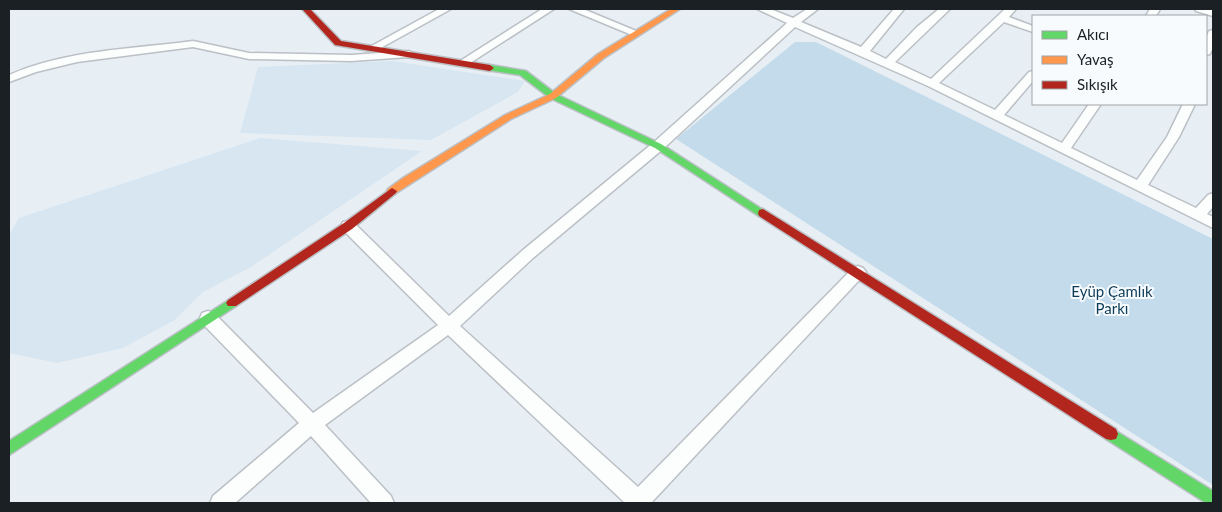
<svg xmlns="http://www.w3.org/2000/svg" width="1222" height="512" font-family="Lato,sans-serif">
  <rect width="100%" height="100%" fill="#e8eff4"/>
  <!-- built -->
  <g fill="#d7e6f1">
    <path d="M392 61 525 81 518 92 431 140 240 133 258 67Z"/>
    <path d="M260 138 422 151 251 267 203 292 175 320 123 348 57 363 9 353V235L19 218Z"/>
  </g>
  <!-- green -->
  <path fill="#c4dbeb" d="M795 42H816L1213 239V485L676 139Z"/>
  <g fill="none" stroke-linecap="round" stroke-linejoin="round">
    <!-- street casing -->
    <g stroke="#bac0c5" stroke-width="3">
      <g id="street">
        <path d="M439 9H451L377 50H369L368 48Z"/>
        <path d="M542 9H554L467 65H459L457 63Z"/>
        <path d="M569 9H583L641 33 636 36 632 35Z"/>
        <path d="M757 9H770L793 18 807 9H818L801 22 861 47 894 9H904L870 51 886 59 917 27 939 9H950L895 62 931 79 1005 9H1016L1009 17 1033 26V32L1004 22 939 83 995 110 1029 72 1033 71V81L1004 115 1062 143 1089 104H1101L1071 148 1137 180 1167 137 1183 104H1195L1179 137 1148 185 1196 208 1208 195 1213 193V207L1207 214 1213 217V228L928 86 795 27 663 149 533 258 460 326 638 487 853 268 858 266 863 268 866 272 863 276 651 503H625L448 335 325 425 391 496 394 503H371L311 436 235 503H210L213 496 299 423 202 323 200 318 202 313 208 311 214 313 313 413 438 325 343 230 341 226 343 222 348 221 353 222 449 316 523 250 653 143 787 23Z"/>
        <path d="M1150 9H1160L1156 16H1146Z"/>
        <path d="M1195 9 1213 10V16L1196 11Z"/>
        <path d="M1213 30V47L1210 54 1206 55V38L1209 31Z"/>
        <path d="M193 41 249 53 351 55 409 51 415 54 409 57 351 61 249 59 193 47 77 62 36 72 9 82V75C66 50 132 49 193 41Z"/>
      </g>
    </g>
    <!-- fast casing -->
    <g stroke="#bac0c5" stroke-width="3">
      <g id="fast">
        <path d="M490 65 526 71 556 94 661 144 768 213 763 217 759 216 655 148 550 98 520 75 487 70 486 68Z"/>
        <path d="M232 298 236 300 238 303 236 306 9 455V441Z"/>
        <path d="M1111 428 1213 491V503H1206L1106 439 1104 434 1106 429Z"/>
      </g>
    </g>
    <!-- slow casing -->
    <g stroke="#bac0c5" stroke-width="3">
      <path id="slow" d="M671 9H680L604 58 556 98 511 119 396 193H388L387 191 388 189 403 178 505 115 550 94 598 54Z"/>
    </g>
    <!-- jam casing -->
    <g stroke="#bac0c5" stroke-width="3">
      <g id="jam">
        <path d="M302 9H310L341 41 490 65 494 68 490 71 335 45Z"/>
        <path d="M392 188 397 191 396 193 352 229 236 306H228L226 303 228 300 344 223Z"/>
        <path d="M763 209 1116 429 1118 434 1116 439 1111 440 1106 439 759 216 758 213 759 210Z"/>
      </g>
    </g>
    <!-- street -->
    <use href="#street" fill="#fcfdfd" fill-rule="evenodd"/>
    <!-- fast -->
    <use href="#fast" fill="#63d668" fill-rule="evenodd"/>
    <!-- slow -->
    <use href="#slow" fill="#ff974d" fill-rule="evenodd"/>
    <!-- jam -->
    <use href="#jam" fill="#b3261e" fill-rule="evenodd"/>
  </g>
  <g text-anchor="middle" stroke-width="4" stroke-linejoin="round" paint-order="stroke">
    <!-- park labels -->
    <g font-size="15" fill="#0e3d59" stroke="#f8fbfd">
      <text x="1112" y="297">Eyüp Çamlık<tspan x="1112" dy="17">Parkı</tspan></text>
    </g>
  </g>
  <!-- border -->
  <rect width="1222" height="512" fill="none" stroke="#1b2024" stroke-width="20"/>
  <!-- legend -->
  <rect x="1032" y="15" width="175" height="90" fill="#f8fbfd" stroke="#a0a3a6"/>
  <rect x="1042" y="31" width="25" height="8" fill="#63d668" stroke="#a0a3a6"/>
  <text x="1077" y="40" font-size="15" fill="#1b2024">Akıcı</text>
  <rect x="1042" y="56" width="25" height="8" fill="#ff974d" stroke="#a0a3a6"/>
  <text x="1077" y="65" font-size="15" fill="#1b2024">Yavaş</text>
  <rect x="1042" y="81" width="25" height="8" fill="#b3261e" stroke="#a0a3a6"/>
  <text x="1077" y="90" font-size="15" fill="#1b2024">Sıkışık</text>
</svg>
